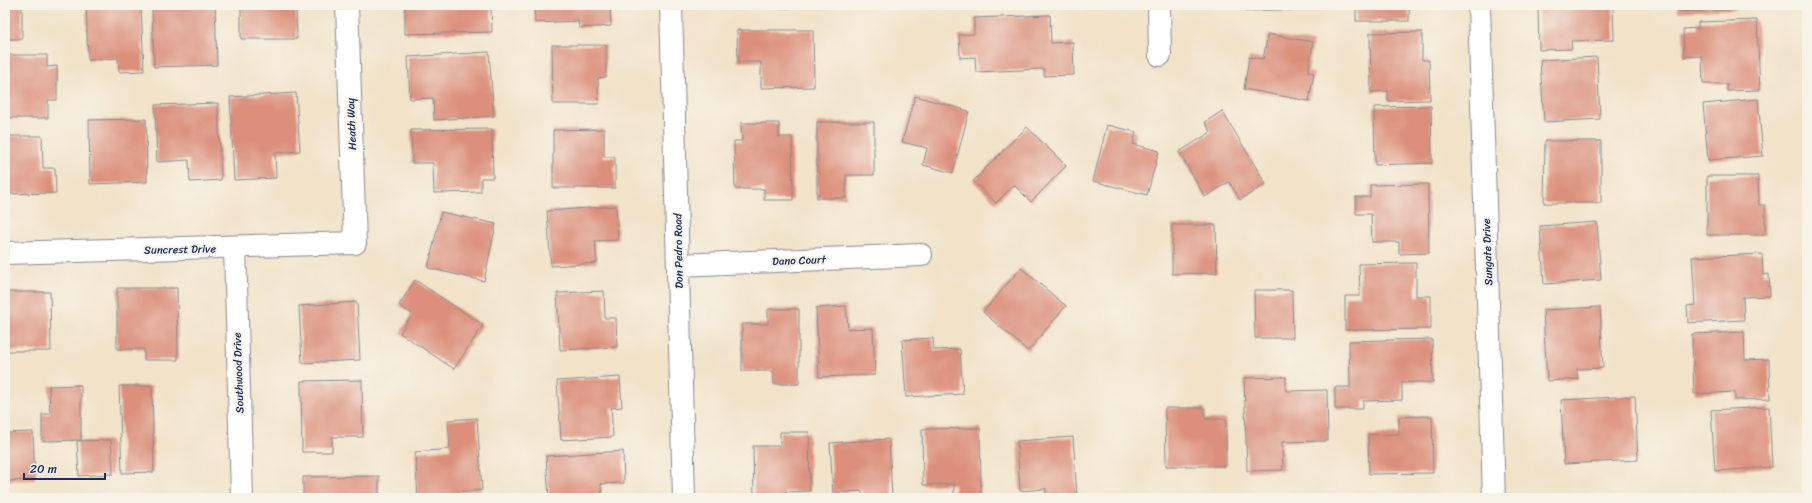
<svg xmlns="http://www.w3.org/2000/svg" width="1812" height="503" font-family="Sriracha,sans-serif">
  <rect width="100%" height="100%" fill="#f7f3e8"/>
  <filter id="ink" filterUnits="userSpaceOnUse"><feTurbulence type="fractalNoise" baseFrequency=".025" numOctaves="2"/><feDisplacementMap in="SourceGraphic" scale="8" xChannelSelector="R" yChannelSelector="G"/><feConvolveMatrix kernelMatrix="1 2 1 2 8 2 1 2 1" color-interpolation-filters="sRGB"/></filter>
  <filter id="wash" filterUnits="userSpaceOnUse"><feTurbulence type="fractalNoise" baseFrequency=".012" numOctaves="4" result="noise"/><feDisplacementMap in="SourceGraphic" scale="16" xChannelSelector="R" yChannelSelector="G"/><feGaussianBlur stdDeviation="0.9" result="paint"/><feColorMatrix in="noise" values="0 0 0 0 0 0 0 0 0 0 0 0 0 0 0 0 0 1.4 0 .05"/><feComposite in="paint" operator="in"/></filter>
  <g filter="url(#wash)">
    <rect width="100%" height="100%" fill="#f2e3c9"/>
    <g id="blocks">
      <!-- building -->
      <g fill="#dc907c">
        <rect x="5" y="5" width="17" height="34"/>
        <path d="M86 5H141L144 71 119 72 118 58 88 60Z"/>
        <path d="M188 5H215L217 65 154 67 152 7 188 6Z"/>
        <path d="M241 5H296L297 39H241Z"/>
        <path d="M405 5H491L492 32 405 34Z"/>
        <path d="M534 5H610L611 26 579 28 578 21 535 23Z"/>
        <rect x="736" y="5" width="59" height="3"/>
        <rect x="1246" y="5" width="46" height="5"/>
        <rect x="1356" y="5" width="53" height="16"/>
        <path d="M1562 5H1613L1614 40 1571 41 1572 49 1539 50 1538 7H1562Z"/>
        <path d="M1678 5H1737V9L1678 12Z"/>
        <path d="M1050 15 1051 43 1073 42 1074 75 1044 76V69L976 72 975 57 960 58 959 35 974 34V18Z"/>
        <path d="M1757 20 1760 90 1727 91V84H1703L1702 56 1684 57 1683 29 1698 28V22Z"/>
        <path d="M737 30H813L814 87 761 88V62H738Z"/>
        <path d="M1422 32V60H1429L1430 100 1388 101V91L1371 92 1370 33Z"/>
        <path d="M1268 34 1313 42 1308 72 1314 73 1309 101 1244 89 1249 57 1263 59Z"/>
        <path d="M552 45H606V77L598 78 599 104H553Z"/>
        <path d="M489 52 494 116 434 120 433 98 410 99 408 57Z"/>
        <path d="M5 55H47V67L57 66V100H48V118H5Z"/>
        <path d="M1597 57 1600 119 1544 122 1540 60Z"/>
        <path d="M296 93 300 151 275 153 276 178 234 180 230 97Z"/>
        <path d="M915 96 969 111 953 173 923 165 927 148 902 142Z"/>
        <path d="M1758 99 1763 156 1708 160 1703 104Z"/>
        <path d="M218 103 221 180 190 182 189 160 157 162 155 105Z"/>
        <path d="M1431 106 1432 163 1375 165 1374 107Z"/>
        <path d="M1222 111 1266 184 1240 200 1229 182 1205 197 1179 152 1211 132 1205 122Z"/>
        <path d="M146 119 147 182 90 184 89 120Z"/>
        <path d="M817 122H874V175H846V198H817Z"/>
        <path d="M741 123H779V137H792L793 200H764V189H735L734 141H742Z"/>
        <path d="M1107 125 1136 132 1133 144 1159 151 1147 195 1093 181Z"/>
        <path d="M1027 127 1066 166 1031 202 1014 185 996 203 973 181Z"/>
        <path d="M492 129 493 178H481V192L434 193 433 163H412L411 130Z"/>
        <path d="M604 129V157H615V188H553V130Z"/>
        <path d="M5 136H42L43 168H55L56 193 5 194Z"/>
        <path d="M1545 141H1601V203H1544Z"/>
        <path d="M1707 176H1758L1759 205H1765V235H1707Z"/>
        <path d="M1428 184 1429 253 1399 254V242H1372L1371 214H1356V197H1370V185Z"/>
        <path d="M616 206 618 240 595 241 597 263 551 266 547 211Z"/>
        <path d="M441 212 496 224 484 281 428 268Z"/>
        <path d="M1597 222 1601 280 1544 284 1540 226Z"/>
        <path d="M1172 225H1216L1217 273 1172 274Z"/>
        <path d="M1762 254 1763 275 1769 274 1770 296 1743 297 1744 320 1688 323 1687 306 1695 305 1692 257Z"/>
        <path d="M1416 263V296H1431V329L1345 330V296H1360L1359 264Z"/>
        <path d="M1021 268 1066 306 1028 351 983 312Z"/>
        <path d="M415 280 483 325 454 369 400 333 412 314 399 305Z"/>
        <path d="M117 288H177L178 360H144V349H117Z"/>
        <path d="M1254 290H1292L1293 338H1255Z"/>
        <path d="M604 291 605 318H616L617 347 560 350 557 293Z"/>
        <path d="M5 292H50L51 351H5Z"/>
        <path d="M357 302 360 360 302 363 299 306Z"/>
        <path d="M846 306 848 329 873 328 875 375 819 377 816 308Z"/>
        <path d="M1600 307 1603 368 1577 369 1578 379 1547 381 1543 310Z"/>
        <path d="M768 309H799V384H774L773 371H742V324H768Z"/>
        <path d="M1744 332 1745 360 1769 359 1770 399 1735 400V392L1694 394 1692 334Z"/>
        <path d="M933 338 934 350 960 349 963 394 906 397 902 340Z"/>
        <path d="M1432 339 1433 382H1402V400L1363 401V409H1335V387H1350L1349 341Z"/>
        <path d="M620 377 622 407 611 408 613 437 561 440 557 381Z"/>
        <path d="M1286 377V391L1327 390 1328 441 1282 442 1283 470 1247 471 1244 378Z"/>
        <path d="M362 380 363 437H332V452H302L301 381Z"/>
        <path d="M81 385V440L42 441V414H50L49 386Z"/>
        <path d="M119 386H152L154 472 122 473Z"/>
        <path d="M1635 396 1638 460 1564 464 1561 400Z"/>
        <path d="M1769 407 1772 467 1715 471 1711 410Z"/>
        <path d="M1165 408H1205V419H1226V466H1166Z"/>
        <path d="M1432 416 1433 473 1369 474 1368 435 1399 434V417Z"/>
        <path d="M477 418 482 490 458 492 459 498H418L415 452 450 449 448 420Z"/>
        <path d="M980 428 981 498H954V484L923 485 922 429Z"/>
        <path d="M33 432 35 480 5 481V433Z"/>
        <path d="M780 432H809L810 491 785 492V498H754L753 446H780Z"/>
        <path d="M1073 437 1077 498H1046V489L1020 491 1017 441Z"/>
        <path d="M889 439 892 498H862V491L833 493 830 443Z"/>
        <path d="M111 440 113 474 79 476 77 441Z"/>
        <path d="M623 451 624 483 601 484 602 498H549L546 456Z"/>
        <path d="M379 476V498H303V477Z"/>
      </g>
    </g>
  </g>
  <g filter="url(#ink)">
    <use href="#blocks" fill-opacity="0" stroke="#868994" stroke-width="1"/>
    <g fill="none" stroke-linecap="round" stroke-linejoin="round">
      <!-- minor casing -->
      <g stroke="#868994" stroke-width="24">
        <g id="minor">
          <path d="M671 5 684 498"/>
          <path d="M1159 5 1160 55"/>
          <path d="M1479 5 1494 498"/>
          <path d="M235 247 242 498"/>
          <path d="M5 253 355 243 347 5"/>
          <path d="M678 265 921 255"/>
        </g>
      </g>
      <!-- minor -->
      <use href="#minor" stroke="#fff" stroke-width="22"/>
    </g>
  </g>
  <g text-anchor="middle" stroke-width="4" stroke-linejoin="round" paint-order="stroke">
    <!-- street labels -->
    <g font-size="11" fill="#1b2f5e" stroke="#f7f3e8">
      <text transform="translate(351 124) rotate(-92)" y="4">Heath Way</text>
      <text transform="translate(180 249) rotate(-1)" y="4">Suncrest Drive</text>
      <text transform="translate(678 251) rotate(-91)" y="4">Don Pedro Road</text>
      <text transform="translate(1487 252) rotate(-92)" y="4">Sungate Drive</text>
      <text transform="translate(799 260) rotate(-2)" y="4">Dano Court</text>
      <text transform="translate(238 373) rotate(-92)" y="4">Southwood Drive</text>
    </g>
  </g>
  <!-- margin -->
  <rect width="1812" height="503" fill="none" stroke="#f7f3e8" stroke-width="20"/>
  <!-- scale -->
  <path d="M24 473v6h81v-6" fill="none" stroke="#1b2f5e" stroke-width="2"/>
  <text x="30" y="473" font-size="12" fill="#1b2f5e" stroke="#f7f3e8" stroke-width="3" paint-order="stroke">20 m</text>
</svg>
